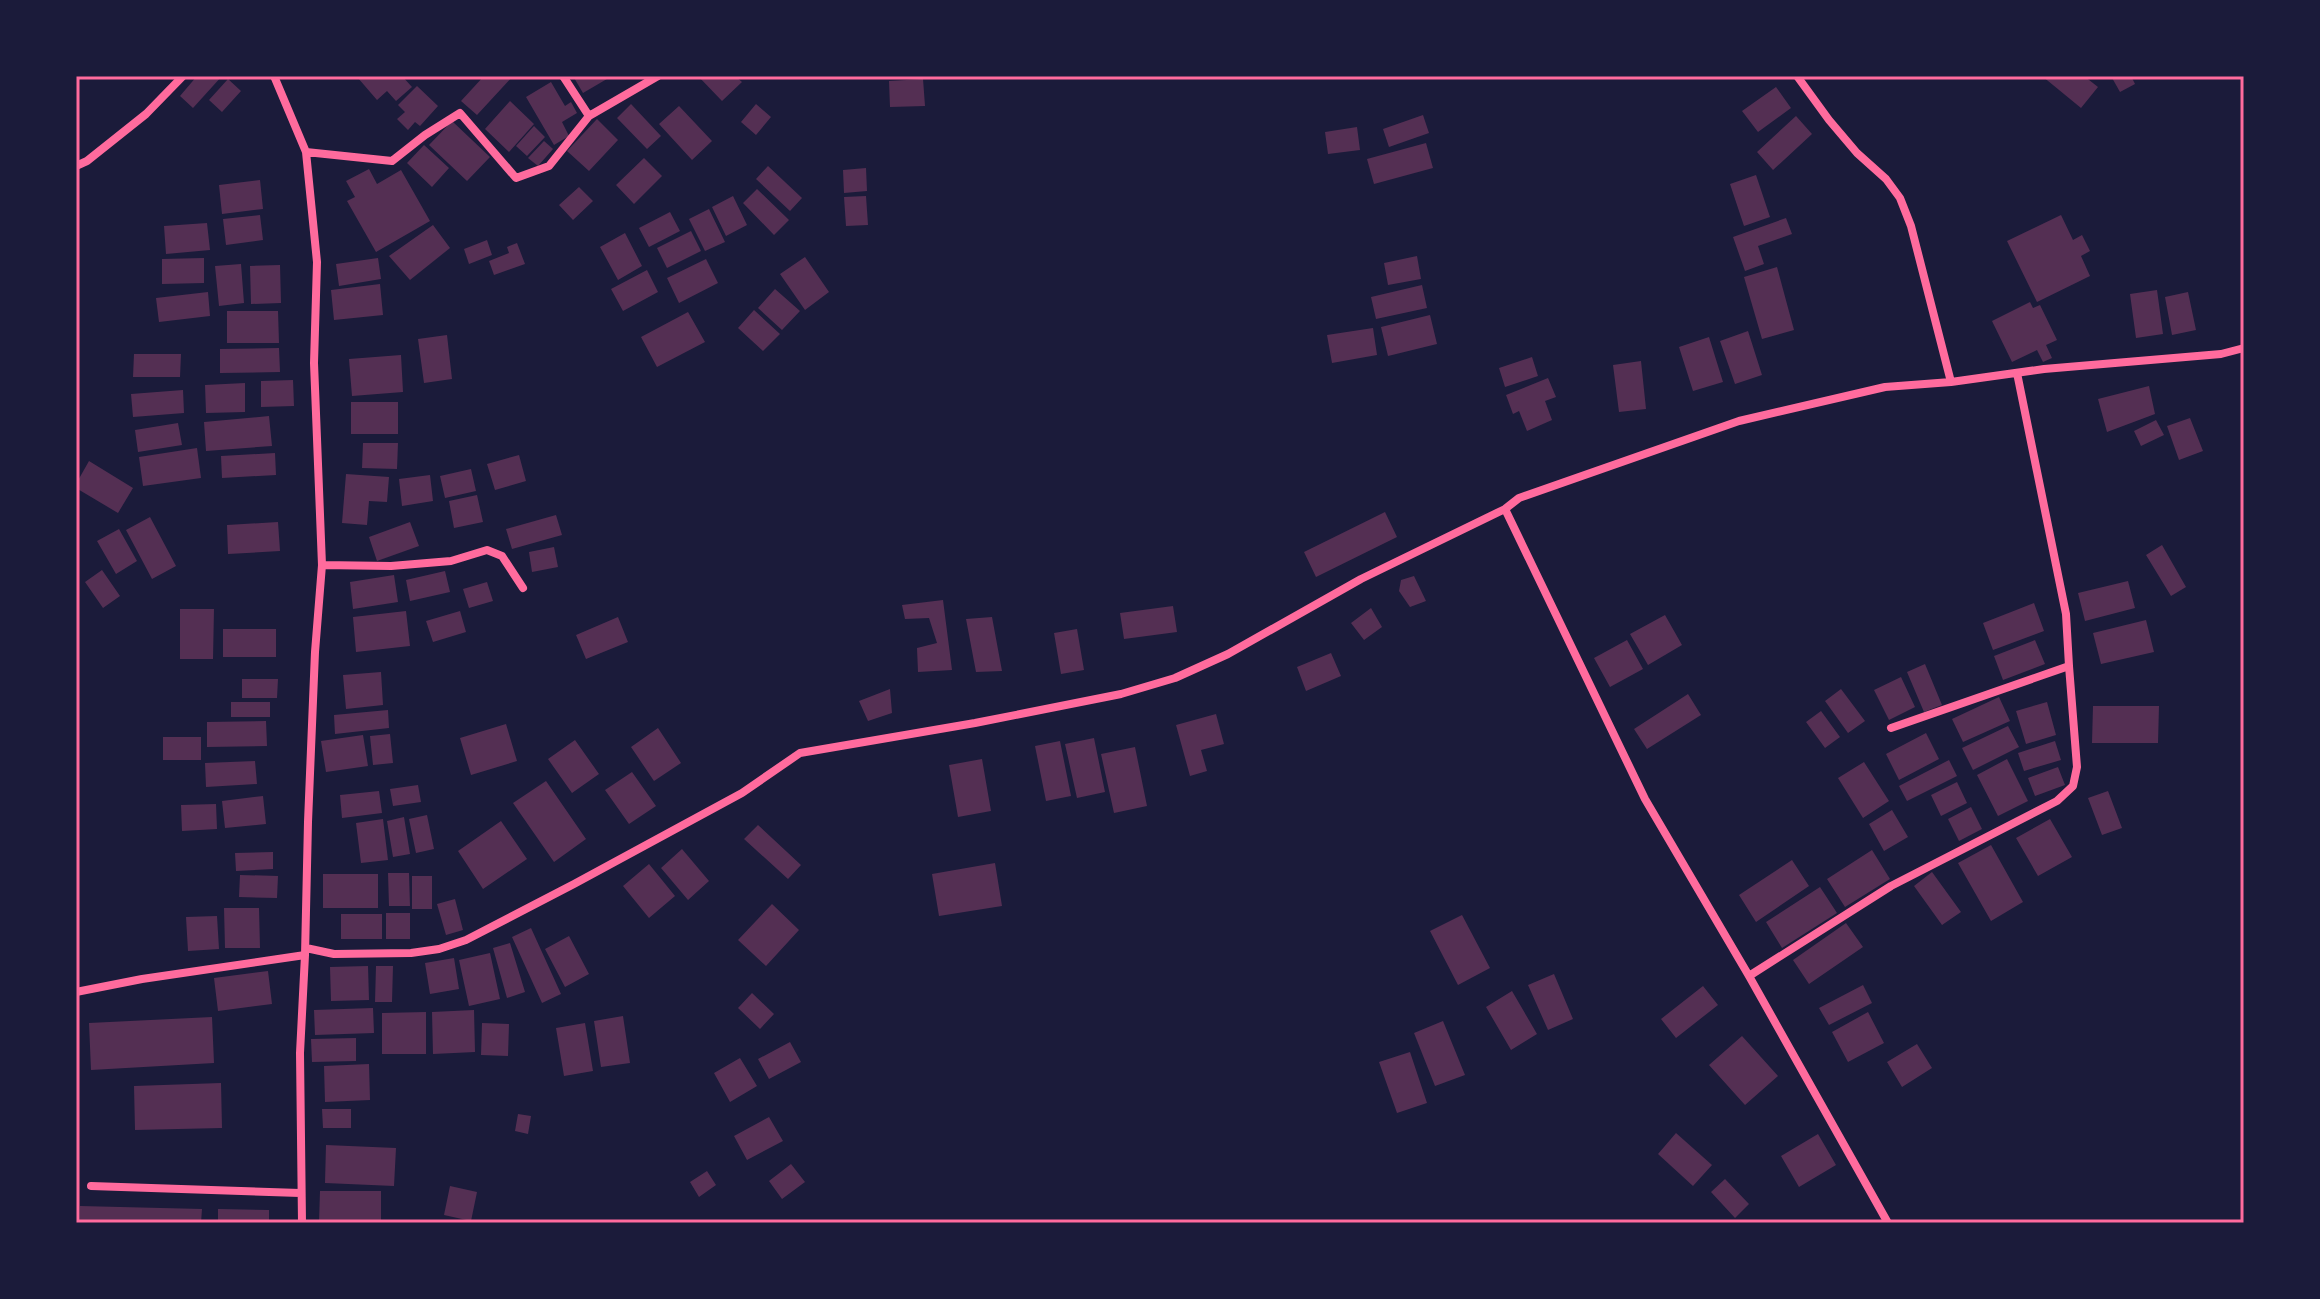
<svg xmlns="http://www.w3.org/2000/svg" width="2320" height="1299" font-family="Lato,sans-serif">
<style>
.building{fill:#542f53}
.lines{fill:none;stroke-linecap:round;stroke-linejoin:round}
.minor{stroke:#ff6b9d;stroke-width:8}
.neatline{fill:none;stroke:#ff6b9d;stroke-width:3}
</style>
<rect width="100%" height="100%" fill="#1b1b3a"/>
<path class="building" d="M197 76H222L193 108 180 96Z
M360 76H402L412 87 396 101 387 91 377 100 358 78Z
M484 76H513L477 115 461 101Z
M573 76H612L583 93Z
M698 76H735L742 82 722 101Z
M2042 76H2084L2098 87 2081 108Z
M2111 76H2131L2135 84 2120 92Z
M228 79 241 91 222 112 209 100Z
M923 79 925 106 890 107 889 81Z
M551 82 565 106 571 102 577 113 562 122 569 136 554 145 526 97Z
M417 86 438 106 420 126 415 122 408 130 397 119 405 112 398 105Z
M1776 87 1791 108 1758 132 1742 111Z
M510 101 534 124 509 152 485 129Z
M631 104 661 136 647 149 617 118Z
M756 104 771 117 756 135 741 122Z
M679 106 712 141 692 160 659 124Z
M1423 115 1429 133 1389 147 1383 129Z
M1796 116 1812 134 1773 170 1757 152Z
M597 119 618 140 589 171 567 151Z
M452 121 490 157 467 181 429 145Z
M534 126 545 137 527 156 516 146Z
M1357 127 1360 150 1328 154 1325 132Z
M544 141 553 149 538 166 528 158Z
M1426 143 1433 168 1374 184 1367 159Z
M424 145 449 168 432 187 407 163Z
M644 158 662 176 634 204 616 185Z
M768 166 802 198 790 211 756 179Z
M866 168 867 191 844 193 843 170Z
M369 169 377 184 401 170 430 221 376 252 347 201 355 197 346 181Z
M1756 175 1770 217 1744 226 1730 184Z
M260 180 263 209 222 214 219 185Z
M579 187 593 201 573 220 559 205Z
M757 189 789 220 774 235 743 203Z
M733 196 747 225 726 236 712 207Z
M866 196 868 225 846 226 844 197Z
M709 209 725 242 705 251 689 219Z
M670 212 680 231 649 247 639 228Z
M260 215 263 240 226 245 223 219Z
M2061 215 2073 240 2082 235 2090 251 2081 256 2090 276 2037 302 2007 241Z
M1786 218 1792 234 1758 246 1764 264 1745 271 1733 237Z
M207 223 210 250 166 254 164 226Z
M433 225 450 248 410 280 389 256Z
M691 231 701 251 667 268 657 248Z
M625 233 642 266 618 280 600 247Z
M487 240 492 255 469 264 464 249Z
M517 243 525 264 494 275 489 261 509 253 507 247Z
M1417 256 1421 279 1388 285 1384 263Z
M805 257 829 292 805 310 780 274Z
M204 258V283L162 284V259Z
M378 258 381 279 339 286 336 264Z
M706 259 718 283 679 303 667 278Z
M241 264 244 303 219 306 215 266Z
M280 265 281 303 251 304 250 266Z
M1777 267 1794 330 1762 339 1744 277Z
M647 270 658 292 623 311 611 289Z
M380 284 383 315 334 320 331 290Z
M1422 285 1427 308 1376 319 1371 297Z
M775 289 800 311 782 330 758 308Z
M2157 290 2163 334 2136 338 2130 294Z
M208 292 210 316 159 322 156 298Z
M2188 292 2196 330 2172 335 2165 297Z
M2030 302 2033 308 2040 305 2057 340 2046 345 2052 358 2043 362 2037 350 2012 362 1992 321Z
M754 310 780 334 763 351 738 328Z
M227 311H278L279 343H227Z
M688 312 705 342 657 367 641 337Z
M1430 315 1437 344 1388 356 1381 327Z
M1373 328 1377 355 1332 363 1327 335Z
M1748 331 1762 375 1735 384 1720 341Z
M447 335 452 379 424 383 418 339Z
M1709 337 1723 382 1693 391 1679 347Z
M279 348 280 372 220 373V349Z
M134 354H181L180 377H133Z
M401 355 403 392 352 396 349 359Z
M1532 357 1538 376 1505 387 1499 368Z
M1641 361 1646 409 1619 412 1613 365Z
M1548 378 1556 397 1545 401 1552 420 1527 431 1519 411 1513 414 1506 395Z
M293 380 294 406 261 407V381Z
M245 383V412L206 413 205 385Z
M2149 386 2155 414 2107 432 2098 399Z
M183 390 184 413 133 417 131 394Z
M351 402H398V434H351Z
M269 416 272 446 206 451 204 422Z
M2190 418 2203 451 2179 460 2167 426Z
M2156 420 2164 435 2141 446 2134 431Z
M178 423 182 445 138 452 135 430Z
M363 443H398L397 469 362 468Z
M197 448 201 478 143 486 139 457Z
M275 453 276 475 222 478 221 456Z
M519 455 526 481 495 490 487 464Z
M89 461 133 488 118 513 76 488V484Z
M471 469 476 491 445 498 440 476Z
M346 474 389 477 387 502 369 501 367 525 342 523Z
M430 475 433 501 402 506 399 479Z
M477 495 483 522 454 528 449 501Z
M1385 512 1397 537 1316 577 1304 552Z
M556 515 562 535 512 549 506 529Z
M150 517 176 566 152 579 126 530Z
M278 522 280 551 228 554 227 525Z
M410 522 419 546 377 561 369 537Z
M119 529 137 561 116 574 97 541Z
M2162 545 2186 587 2171 596 2146 555Z
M554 547 558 567 532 572 529 552Z
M102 570 120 596 103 608 85 582Z
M445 571 450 592 410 601 406 580Z
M394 575 398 602 353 609 350 582Z
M1414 576 1426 601 1410 607 1399 591 1401 580Z
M2128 581 2135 608 2085 621 2078 593Z
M487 582 493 601 469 608 463 589Z
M943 600 952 670 918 672 917 648 937 643 929 618 905 619 902 605Z
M2034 603 2044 631 1993 650 1983 623Z
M1173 606 1177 632 1124 639 1120 613Z
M1371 608 1382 627 1364 640 1351 623Z
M180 609H214L213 659H180Z
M406 611 410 646 356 652 353 617Z
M460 611 466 632 433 642 426 621Z
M1665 615 1682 645 1648 665 1630 634Z
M618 617 628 642 586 659 576 635Z
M992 617 1002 671 976 672 966 619Z
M2146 620 2154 652 2101 664 2093 633Z
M223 629H276V657H223Z
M1077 629 1084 670 1061 674 1054 633Z
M1627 640 1643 669 1610 687 1594 658Z
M2035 640 2045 664 2003 680 1994 656Z
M1331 653 1341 676 1306 691 1297 667Z
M1925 664 1942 705 1924 712 1907 672Z
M381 672 383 705 346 709 343 675Z
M1901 677 1915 707 1889 720 1874 690Z
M242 679H278L277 698H242Z
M890 689 892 713 868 721 859 701Z
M1841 689 1865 721 1848 733 1825 701Z
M1688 694 1701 715 1647 749 1634 729Z
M1999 697 2010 721 1963 742 1952 719Z
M231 702H270V717H231Z
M2047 702 2056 735 2026 744 2016 711Z
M2093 706H2159L2158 743H2092Z
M388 710 389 728 335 734 334 715Z
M1821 711 1840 737 1825 748 1806 722Z
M1216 714 1224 744 1201 750 1207 771 1190 776 1176 725Z
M266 721 267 746 207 747V722Z
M506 724 517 761 471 775 460 738Z
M2008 726 2019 747 1973 770 1962 748Z
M658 728 681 763 654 781 631 747Z
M1926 733 1939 759 1899 780 1886 754Z
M390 734 393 763 373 765 370 736Z
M363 735 368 766 326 772 321 741Z
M163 737H201V760H163Z
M1094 738 1105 792 1077 798 1065 744Z
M575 740 599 774 572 793 548 759Z
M1060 741 1071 796 1046 801 1035 746Z
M2055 741 2061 760 2024 771 2018 753Z
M1135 747 1147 806 1114 813 1101 754Z
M982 759 991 811 958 817 949 765Z
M2007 759 2028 801 1998 816 1977 775Z
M1949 760 1957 776 1907 801 1899 786Z
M255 761 257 784 206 787 205 763Z
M1864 762 1889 801 1863 818 1838 778Z
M2058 767 2065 785 2035 796 2028 778Z
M632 772 656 806 629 824 605 790Z
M546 781 586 839 554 862 513 803Z
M1957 782 1967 803 1941 816 1931 795Z
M418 785 421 802 393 806 390 789Z
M379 791 382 813 342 818 340 795Z
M2108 791 2122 828 2102 835 2088 798Z
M263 796 266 824 225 828 222 801Z
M216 804 217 829 182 831 181 805Z
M1971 807 1982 829 1959 841 1948 819Z
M1892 810 1908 837 1884 851 1869 824Z
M427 815 434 849 416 853 409 819Z
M404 817 410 854 393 857 387 821Z
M383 819 388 860 361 863 356 823Z
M2050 819 2072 857 2038 876 2016 838Z
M501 821 527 859 483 889 458 851Z
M758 825 801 865 788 879 744 839Z
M1991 845 2023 902 1991 921 1958 863Z
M682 849 709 881 688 900 661 868Z
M1872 850 1890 879 1845 907 1827 879Z
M273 852V869L236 871 235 853Z
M1792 860 1809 886 1756 922 1739 895Z
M995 863 1002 906 939 916 932 874Z
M649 864 675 896 649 918 623 886Z
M1932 872 1961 912 1942 925 1914 886Z
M388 873H409L410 906H389Z
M323 874H378V908H323Z
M240 875 278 876 277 898 239 897Z
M412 876H432V909H412Z
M1820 887 1837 913 1782 948 1766 922Z
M455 899 463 930 446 935 437 904Z
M772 904 799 930 766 966 738 940Z
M224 908H259L260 948H225Z
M386 913H410V939H386Z
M341 914H382V939H341Z
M1462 915 1490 968 1458 985 1430 931Z
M217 916 219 949 188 951 186 917Z
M1846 923 1863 947 1809 984 1793 960Z
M531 928 561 994 542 1003 512 937Z
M569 936 589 974 565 987 545 949Z
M510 943 525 992 507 998 493 948Z
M490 953 500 999 469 1006 459 960Z
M454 958 459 989 430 994 425 963Z
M368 966 369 1000 331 1001 330 967Z
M376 966H393L392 1002H375Z
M268 971 272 1004 218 1011 214 978Z
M1554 974 1573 1019 1548 1030 1528 985Z
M1863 985 1872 1003 1829 1025 1819 1008Z
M1703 986 1718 1005 1676 1038 1661 1019Z
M1512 991 1537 1034 1511 1050 1486 1007Z
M752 993 774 1014 760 1029 738 1008Z
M373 1008 374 1033 315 1035 314 1010Z
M474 1010 475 1052 433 1054 432 1012Z
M426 1012V1054H382V1013Z
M1868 1012 1884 1043 1848 1062 1832 1032Z
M623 1016 630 1063 601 1067 594 1021Z
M212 1017 214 1063 91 1070 89 1023Z
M1443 1021 1465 1075 1435 1086 1414 1033Z
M482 1023 509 1024 508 1056 481 1055Z
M585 1023 593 1071 564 1076 556 1028Z
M1742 1036 1778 1076 1745 1105 1709 1065Z
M356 1038V1061L312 1062 311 1039Z
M790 1042 801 1062 769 1079 758 1059Z
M1917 1044 1932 1068 1902 1087 1887 1062Z
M1410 1052 1427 1103 1397 1113 1379 1062Z
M740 1058 757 1086 730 1102 714 1073Z
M369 1064 370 1100 325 1102 324 1066Z
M221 1083 222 1128 135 1130 134 1086Z
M322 1109H351V1128H323Z
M518 1114 531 1116 528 1134 515 1131Z
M769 1117 783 1141 747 1160 734 1136Z
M1676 1133 1712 1165 1693 1186 1658 1154Z
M1818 1134 1836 1165 1799 1187 1781 1156Z
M326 1145 396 1148 394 1186 325 1183Z
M791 1164 805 1182 782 1199 769 1181Z
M707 1171 716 1185 699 1197 690 1182Z
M1725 1179 1749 1204 1735 1218 1711 1192Z
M450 1186 477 1192 471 1221 444 1215Z
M320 1191H381V1223H319Z
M80 1206 202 1209 201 1223H80Z
M218 1209 269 1210V1223H218Z"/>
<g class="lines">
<path class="minor" d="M274 76 306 152 317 262 314 363 322 565 315 652 308 822 305 955 300 1053 302 1223
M563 76 589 116
M1797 76 1829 120 1857 153 1886 179 1900 198 1911 226 1951 382
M306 152 392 161 425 135 460 113 516 178 549 166 589 116 658 76
M76 166 87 161 146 114 183 76
M1505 509 1645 799 1749 976 1888 1223
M322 565 391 566 451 561 487 550 502 556 523 588
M1891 728 2069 666 2066 614 2017 373
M306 948 334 954 411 953 439 949 466 940 574 884 742 793 800 753 975 723 1121 694 1175 678 1228 654 1361 579 1505 509 1519 498 1739 421 1885 387 1951 382 2044 369 2221 354 2244 348
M1749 976 1891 886 2057 801 2073 786 2077 767 2069 666
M76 992 142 979 305 955
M91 1186 300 1193"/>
</g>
<rect width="2320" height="1299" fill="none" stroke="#1b1b3a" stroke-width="156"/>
<rect x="78" y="78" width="2164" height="1143" class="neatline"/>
</svg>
